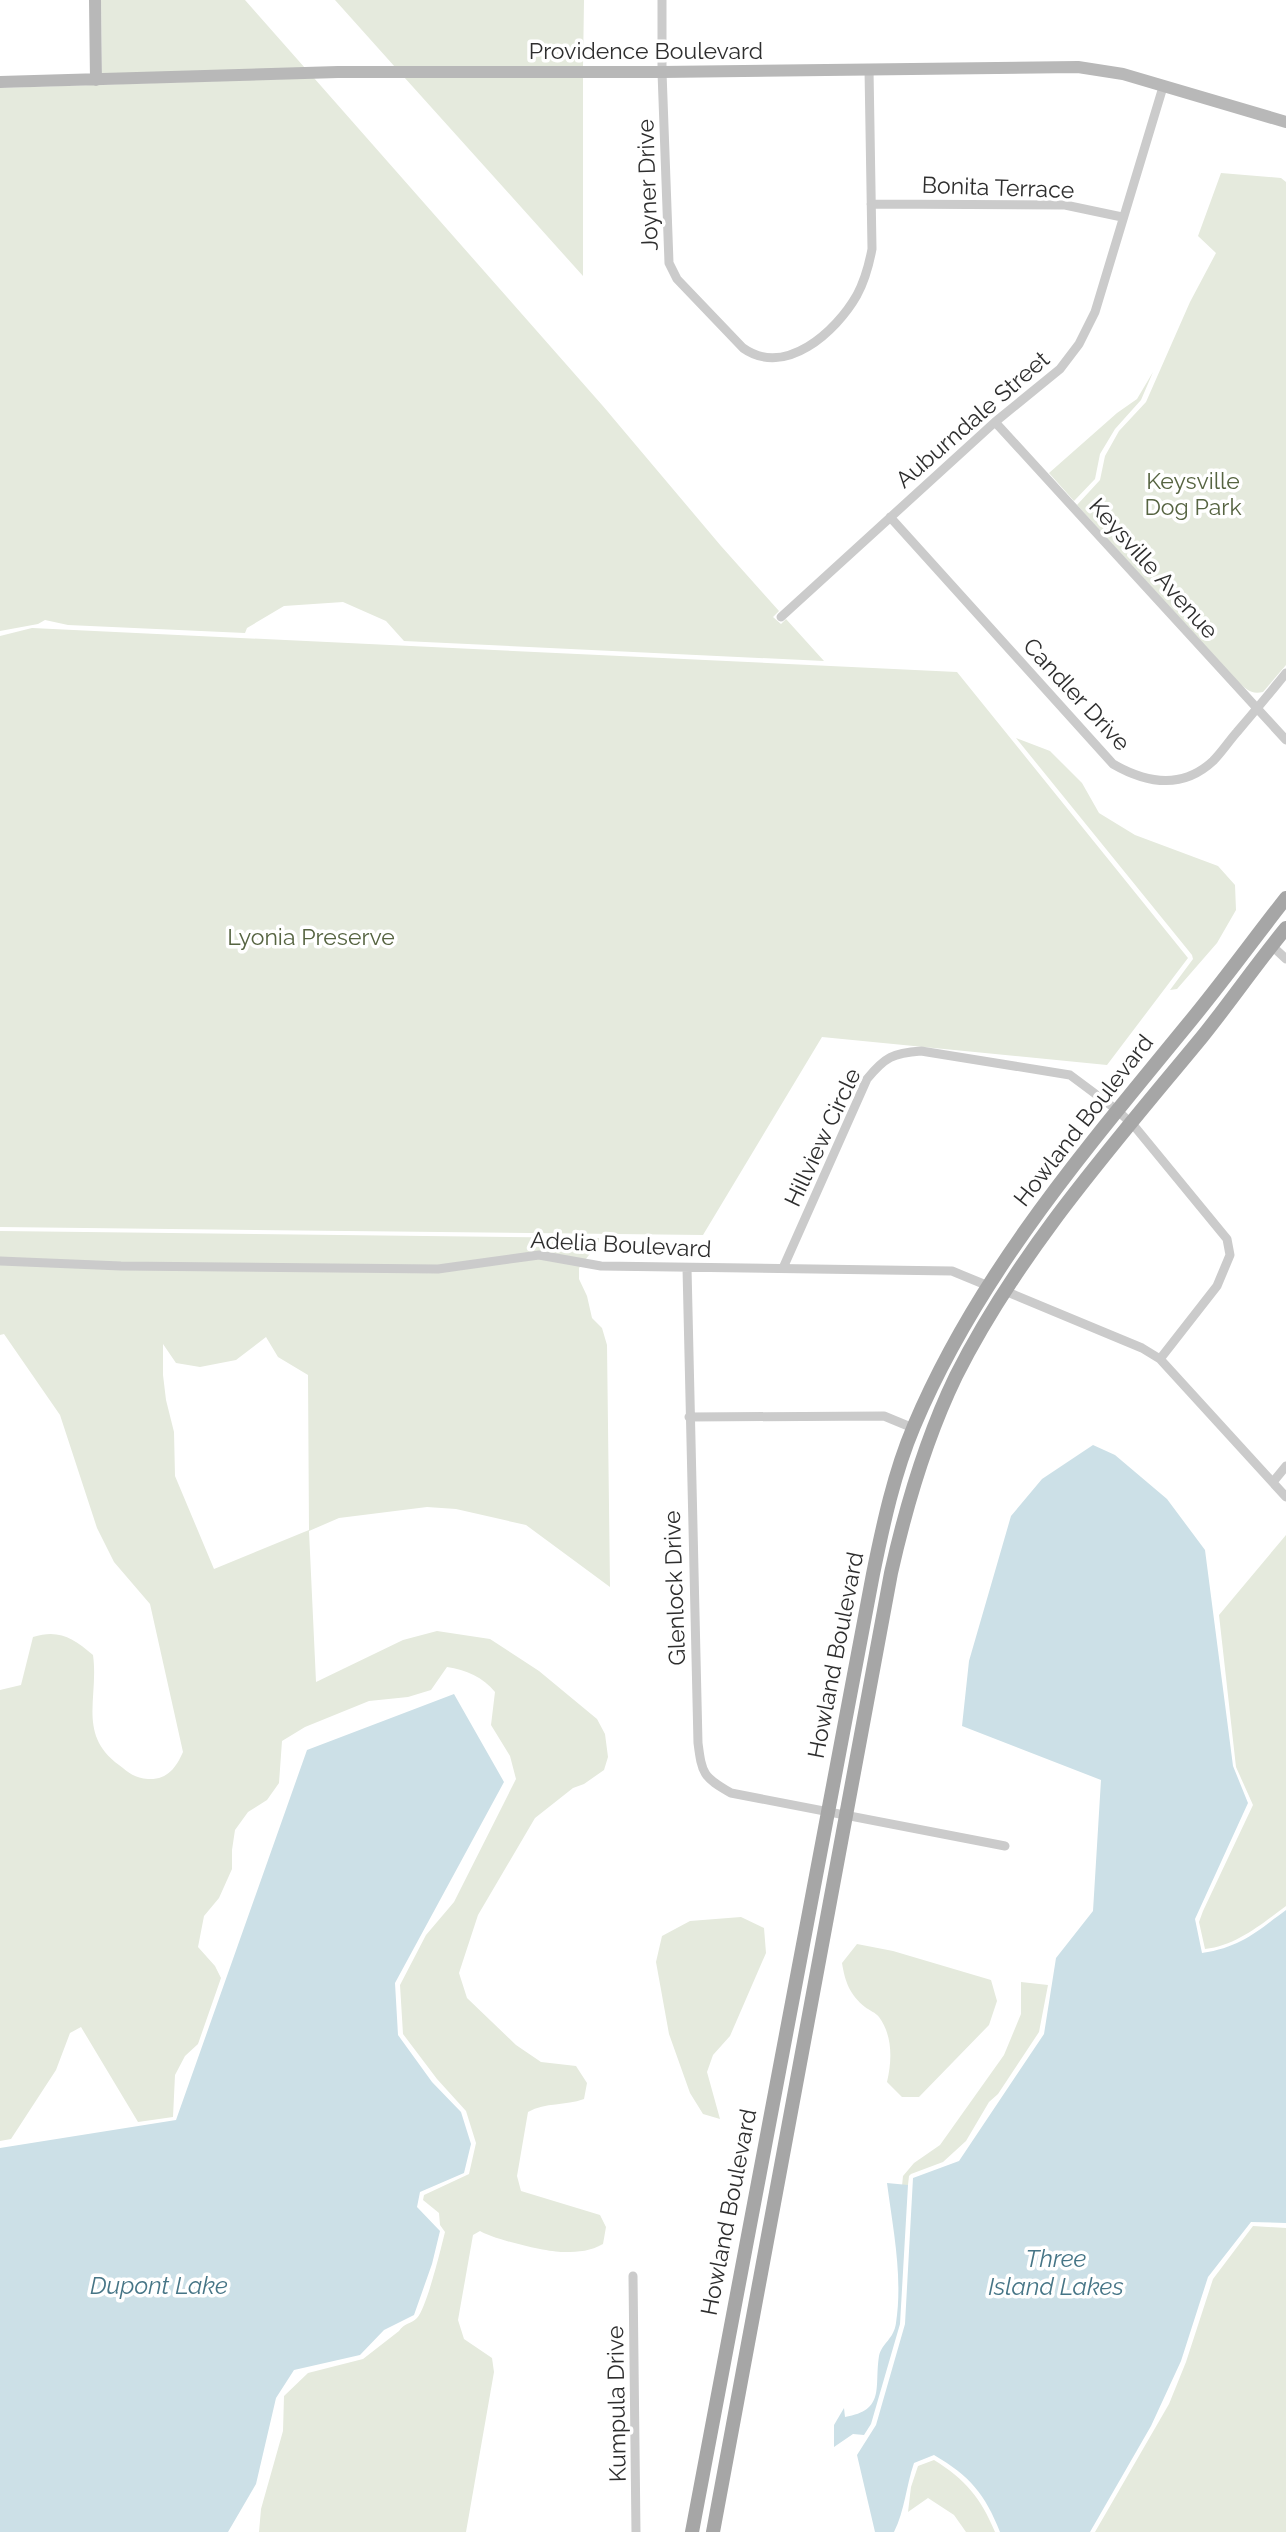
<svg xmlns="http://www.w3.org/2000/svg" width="1286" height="2532" font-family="Raleway,sans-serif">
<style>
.green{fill:#e5eadd;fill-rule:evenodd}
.water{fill:#cce0e7}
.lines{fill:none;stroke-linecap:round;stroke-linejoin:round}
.street{stroke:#cbcbcb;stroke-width:9}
.secondary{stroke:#b8b8b8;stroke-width:12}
.primary{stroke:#a6a6a6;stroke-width:14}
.labels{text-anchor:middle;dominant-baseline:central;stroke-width:7;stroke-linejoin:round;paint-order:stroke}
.street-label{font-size:23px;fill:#2e2e2e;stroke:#fff}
.park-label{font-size:23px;fill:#566441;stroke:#fff}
.water-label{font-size:24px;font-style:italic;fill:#467586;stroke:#fff}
</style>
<rect width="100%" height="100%" fill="#fff"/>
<path class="green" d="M101 0H245L305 68 102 75Z
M335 0H584L583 67H395Z
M404 77H583V276Z
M314 78 602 405 721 546 779 611 773 617 781 624 786 619 824 661 404 641 386 621 343 602 284 606 247 628 245 633 68 625 45 620 38 624 0 631V88Z
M1221 173 1281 178 1286 182V665L1263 692C1251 695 1246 689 1237 681L1077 505 1100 480 1105 456 1119 431 1146 402 1190 302 1216 253 1198 236Z
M1153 372 1141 400 1115 429 1100 454 1095 479 1074 501 1049 473 1117 413 1137 399Z
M32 628 957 672 1188 958 1107 1065 822 1037 703 1235 0 1227V636Z
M1016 738 1050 751 1082 783 1099 813 1135 835 1218 866 1235 885 1236 910 1217 943 1177 989 1170 990 1193 959 1192 955Z
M0 1231 599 1238V1242L579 1268V1279L587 1296 592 1318 602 1328 607 1345 610 1587 526 1525 456 1509 427 1507 339 1518 309 1531 316 1682 403 1640 437 1631 490 1639 539 1671 597 1719 605 1734 608 1757 604 1770 584 1784 573 1788 535 1818 478 1915 459 1973 467 1998 516 2045 541 2062 576 2066 587 2083 584 2099C565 2106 546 2102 528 2112L517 2176 521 2191 600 2215 606 2227 603 2244C591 2251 579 2252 565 2252 549 2253 493 2239 480 2231L473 2235 458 2320 464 2339 492 2358 494 2372 466 2532H259L261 2509 283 2431 284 2396 308 2373 363 2359 399 2331C404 2323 411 2324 417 2318 427 2307 441 2248 445 2232L440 2225 439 2213 423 2200 424 2195 469 2174 476 2143 466 2111 437 2079 403 2034 400 1985 426 1935 454 1902 516 1779 510 1756 491 1725 495 1692C483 1677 466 1670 447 1667L431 1690 408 1697 369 1701 305 1727 282 1741 279 1783 267 1800 248 1812 235 1830 232 1850V1869L219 1898 204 1916 198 1947 215 1966 221 1978 198 2044 185 2056 175 2075 173 2117 138 2122 81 2027 70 2033 56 2070 11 2139 0 2141V1690L21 1685 33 1637C59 1629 73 1638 93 1655 99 1698 77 1734 119 1765 129 1773 135 1778 148 1779 167 1780 176 1768 183 1752L150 1604 114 1562 97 1528 60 1415 4 1334 0 1335ZM266 1337 278 1357 308 1375 309 1530 214 1569 175 1476 174 1432 166 1400 163 1375V1344L176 1363 200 1367 236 1360Z
M1286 1535V1906C1260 1925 1237 1945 1205 1949L1199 1922 1203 1911 1253 1805 1236 1767 1219 1615Z
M741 1917 764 1928 766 1953 730 2036 713 2055 707 2072 720 2119 703 2114 690 2093 669 2034 656 1962 662 1936 690 1921Z
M857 1944 893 1951 991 1980 997 2001 989 2025 919 2097H902L887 2082C892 2061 893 2036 879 2017 876 2013 869 2010 865 2007 850 1995 845 1982 842 1963Z
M1021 1982 1048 1985 1039 2032 998 2094 989 2102 966 2141 943 2162 911 2174 909 2176 908 2185 902 2186 903 2176 914 2163 940 2145 1004 2055 1021 2014Z
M1253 2226 1286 2228V2532H1095L1169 2404 1186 2362 1213 2279Z
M934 2460C965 2479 981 2498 995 2532H966L954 2515 928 2498 908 2512 911 2487 918 2466Z"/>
<path class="water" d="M1093 1445 1115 1455 1167 1499 1205 1550 1233 1766 1248 1803 1195 1919 1202 1953C1241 1947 1256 1932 1286 1910V2223L1251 2222 1208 2277 1181 2361 1151 2426 1090 2532H1000C985 2494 970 2476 934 2455L914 2463C906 2486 905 2510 894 2532H875L857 2455 876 2425 905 2324 913 2178 959 2161 1044 2034 1056 1958 1093 1911 1101 1780 962 1726 969 1661 1011 1516 1042 1479Z
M454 1694 504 1782 395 1983 398 2035 432 2082 461 2112 471 2144 464 2173 420 2192 417 2207 440 2231 432 2264 414 2315 384 2330 360 2355 294 2370 276 2398 256 2484 228 2532H0V2148L176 2120 307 1750Z
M887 2183 908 2185 900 2324 871 2424 864 2435 853 2434 834 2447V2425L844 2408 845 2417C886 2410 874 2387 879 2356 882 2343 894 2339 896 2323 903 2277 893 2229 887 2183Z"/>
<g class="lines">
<path class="street" d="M662 0V72L669 263 677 279 743 348C785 378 836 332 857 295 865 280 869 265 872 249L869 69
M871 204 1065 205 1122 217
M995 422 1286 740
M890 517 1113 764C1146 783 1182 790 1213 761 1222 752 1229 741 1237 732 1254 712 1270 693 1286 673
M781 617 995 422 1060 369 1079 344 1095 312 1163 87
M1271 945 1286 959
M0 1261 121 1266 438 1269 539 1255 601 1266 952 1271 986 1285
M687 1268 698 1743C702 1774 703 1777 731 1793L1005 1846
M783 1268 867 1079C885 1057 893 1053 921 1051L1070 1075 1117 1110 1135 1127 1227 1239 1230 1255 1217 1286 1160 1359
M1005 1291 1142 1348 1160 1359 1286 1497
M689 1417 884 1416 913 1428
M1273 1482 1286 1466
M633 2276 636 2532"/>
<path class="secondary" d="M95 0 96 80
M0 82 338 72H662L1078 67 1123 74 1286 122"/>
<path class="primary" d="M692 2532 873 1574C883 1525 894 1473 914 1426 978 1274 1085 1150 1188 1024 1222 983 1253 940 1286 898
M713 2532 891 1573C906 1506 926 1438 956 1376 1019 1251 1113 1145 1202 1037 1231 1001 1257 963 1286 928"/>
</g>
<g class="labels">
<g class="street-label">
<text x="646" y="50">Providence Boulevard</text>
<text transform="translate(647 185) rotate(-92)">Joyner Drive</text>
<text transform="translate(998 187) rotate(2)">Bonita Terrace</text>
<text transform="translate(972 419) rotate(-41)">Auburndale Street</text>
<text transform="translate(1154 568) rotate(48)">Keysville Avenue</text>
<text transform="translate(1077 694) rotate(47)">Candler Drive</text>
<text transform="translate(1083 1120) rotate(-52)">Howland Boulevard</text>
<text transform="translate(822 1137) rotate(-65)">Hillview Circle</text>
<text transform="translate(621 1244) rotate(3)">Adelia Boulevard</text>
<text transform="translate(674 1588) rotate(-92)">Glenlock Drive</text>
<text transform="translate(835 1655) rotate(-79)">Howland Boulevard</text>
<text transform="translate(728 2212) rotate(-79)">Howland Boulevard</text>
<text transform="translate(616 2404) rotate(-91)">Kumpula Drive</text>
</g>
<g class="park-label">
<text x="1193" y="480">Keysville<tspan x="1193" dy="26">Dog Park</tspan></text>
<text x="311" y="936">Lyonia Preserve</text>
</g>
<g class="water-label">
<text x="1056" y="2258">Three<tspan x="1056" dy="28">Island Lakes</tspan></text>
<text x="159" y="2285">Dupont Lake</text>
</g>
</g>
</svg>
